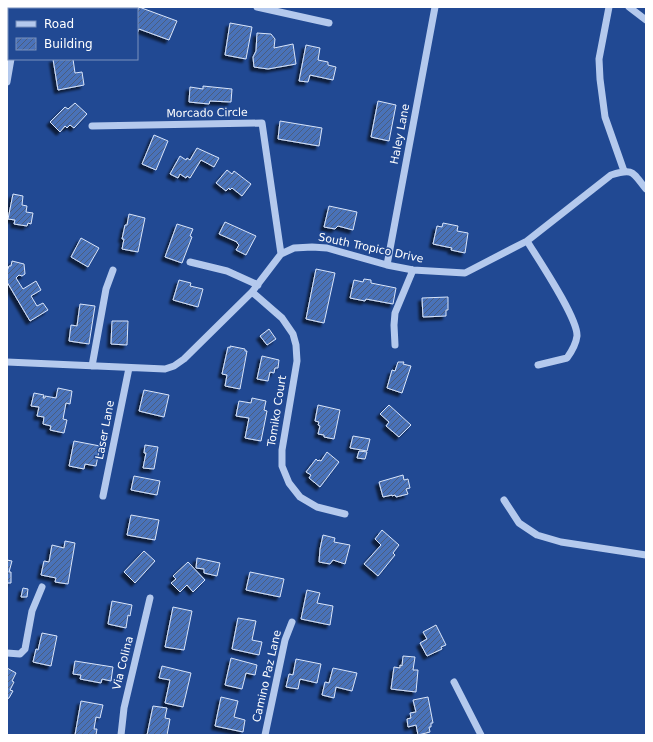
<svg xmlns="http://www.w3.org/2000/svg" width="653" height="742" font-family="'DejaVu Sans',sans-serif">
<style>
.building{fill:url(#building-hatch);stroke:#d9e5fa;filter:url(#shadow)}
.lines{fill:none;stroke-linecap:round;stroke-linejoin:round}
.minor{stroke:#b4c9ed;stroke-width:7}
.labels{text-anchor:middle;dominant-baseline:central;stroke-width:3;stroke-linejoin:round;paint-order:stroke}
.street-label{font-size:11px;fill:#fff;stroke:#214993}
</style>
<defs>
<pattern id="building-hatch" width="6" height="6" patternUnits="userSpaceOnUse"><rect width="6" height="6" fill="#4a72b9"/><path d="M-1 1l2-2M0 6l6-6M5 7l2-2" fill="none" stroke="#4b5d7d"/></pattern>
<filter id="shadow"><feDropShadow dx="-3.5" dy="3.5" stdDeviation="1" flood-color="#0009"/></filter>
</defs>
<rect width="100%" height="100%" fill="#214993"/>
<path class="building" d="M67 7H92V9H67Z
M139 7 177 21 169 40 139 29 137 33V11Z
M230 23 252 27 246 59 225 55Z
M257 33 271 34 275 39 274 48 293 44 296 64 268 69 254 67 253 57 256 51Z
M306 45 320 48 318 60 328 62V65L336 67 333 80 310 75 308 82 299 81Z
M53 59H73L75 73 82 72 84 85 58 90Z
M203 86 232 89 231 102 210 101 209 104 189 102 190 87 203 89Z
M378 101 396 105 389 141 371 137Z
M75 103 87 114 74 128 70 125 67 128 65 126 60 132 50 122 65 107 68 109Z
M280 121 322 128 319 146 278 139Z
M154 135 168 141 156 170 142 164Z
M197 148 219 158 214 167 201 160 190 178 187 176 186 178 180 174 178 178 170 174 180 156 186 160 187 158 190 160Z
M227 170 232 174 234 171 251 184 242 196 232 188 230 190 229 188 226 191 216 183Z
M13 194 23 196 22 205 27 206 26 212 33 213 31 224 28 223 27 226 14 224 15 220 8 219Z
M329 206 357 212 353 230 338 226 335 229 324 227Z
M129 214 145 218 138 252 122 249 124 239H122L125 225H127Z
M225 222 256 236 246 255 236 250 239 245 237 243V242L219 234Z
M443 223 458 226 457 231 468 233 465 253 451 250 452 248 433 244 437 226 442 227Z
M177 224 193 229 190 236 192 237 182 263 165 257Z
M81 238 99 248 88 267 71 257Z
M12 261 24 264 25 274 22 276 19 275 16 278 23 289 36 281 41 290 31 296 37 306 43 303 48 310 30 321 7 282V271L9 266H11Z
M316 269 335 273 324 323 306 319Z
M364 279 371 280V283L396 288 393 304 366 299 365 301 350 298 354 280 363 282Z
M179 280 191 283 190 286 203 289 198 307 173 300Z
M448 297V310H446V316L423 317 422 298Z
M80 304 95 306 89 344 69 341 71 325 77 326Z
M112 321H128L127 345 111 344Z
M269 329 276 339 267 345 260 336Z
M230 346 245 349V351H247L240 389 225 386 227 375 222 374 228 347 230 348Z
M262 356 279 360 278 368H275L274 373 270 372 268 381 257 379Z
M398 362H404L403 364 411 366 402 393 387 388 392 370 395 371Z
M58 388 72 391 70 404 66 403 63 419 67 420 64 433 50 430 51 426 43 424 44 417 37 416 39 407 31 406 34 393 44 395 43 398H45V396L56 398Z
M144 390 169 395 164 417 139 411Z
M252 398 266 401 264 410 267 411 261 441 245 438 249 418 236 416 239 401 251 403Z
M318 405 340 410 334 439 324 437V435L318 434 320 426 318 425 319 422 315 421Z
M389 405 411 425 399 437 386 426 389 422 380 414Z
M353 436 370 439 367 451 350 448Z
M74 441 100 446 96 466 85 464 84 469 69 466Z
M145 445 158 447 154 469 143 468 146 453H144Z
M359 451 367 452 365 459 357 458Z
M327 452 339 462 320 487 309 478 311 475 306 472 316 459 318 461 319 460 321 461Z
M403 475 404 480 408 479 410 488 406 489 408 494 396 497 395 495 392 496V495L383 497 379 482Z
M134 476 160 481 157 495 131 490Z
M131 515 159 520 155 540 127 535Z
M382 530 399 545 393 553 395 555 378 576 364 564 381 545 375 539Z
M323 535 335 538 334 542 350 545 345 564 333 560 330 564 319 562 320 549Z
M65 541 75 543 68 584 55 582 56 578 41 575 44 561 49 562 52 545 64 548Z
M144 551 155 561 135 583 124 572Z
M197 558 220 563 217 576 204 573V569L196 568Z
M7 560 12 561 9 572H11V583H7Z
M188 562 205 580 193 592 187 585 180 592 171 583 176 579 173 576Z
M250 572 284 579 280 597 246 590Z
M23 588 28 589 27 597H21Z
M307 590 320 593 317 603 333 606 330 625 301 619Z
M112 601 132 605 130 616 128 615 126 628 108 624Z
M173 607 192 611 184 650 165 647Z
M238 618 256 621 252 640 262 642 259 655 232 649Z
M436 625 446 645 441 647 442 649 427 656 420 643 427 639 423 632Z
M42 633 57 636 51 666 33 662 36 649 38 650Z
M403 656 415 657 413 670H418L416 692 391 689 394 667 400 668V665L402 666Z
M231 658 257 665 255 675 246 673 242 689 225 685Z
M296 659 321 664 317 683 300 679 298 689 286 687 289 674 293 675Z
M75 661 113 667 111 681 102 679 101 683 80 679 81 675 73 674Z
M162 666 191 673 183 707 165 703 170 680 159 678Z
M7 668 16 673 12 681 14 682 10 690 13 691 9 698 7 699Z
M333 668 357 673 352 691 336 687 334 698 322 695 325 682 329 683Z
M221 697 238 701 234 717 245 720 243 732 215 726Z
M428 697 433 723H431V727H429L430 732 418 735 416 725 408 727 407 719 411 718 410 713 416 712 413 700Z
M81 701 103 705 100 718 96 717 94 729H97L96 735H75Z
M153 706 167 708 165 718 170 719 167 735H147Z"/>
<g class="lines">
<path class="minor" d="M257 7 329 23
M609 7 599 59 600 79 605 117 624 171
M629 7 646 20
M20 9V7
M7 82 11 59
M92 126 262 123 281 254
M527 241C538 259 578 318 577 336 576 344 572 351 567 358L538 365
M190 262 227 271 258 285
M387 265 435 7
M252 292 282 318 293 334 296 345 297 361 282 450V466L289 483 300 497 317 507 345 514
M395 345 394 325 395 313 413 270
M7 362 165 369 174 366 184 359 252 292 281 254 294 248 312 247 327 248 387 265 413 270 465 273 527 241 611 175C634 168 632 172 646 189
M92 366 106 289 113 270
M103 496 129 368
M504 500 519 523 537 535 561 542 646 555
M7 653 20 654 25 649 32 611 42 587
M454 682 481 735
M121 735 124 708 150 598
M265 735 285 640 292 622"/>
</g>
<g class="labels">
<g class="street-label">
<text transform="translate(207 113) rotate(-1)">Morcado Circle</text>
<text transform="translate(400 134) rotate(-79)">Haley Lane</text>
<text transform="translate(371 248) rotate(12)">South Tropico Drive</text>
<text transform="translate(277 411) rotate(-81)">Tomiko Court</text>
<text transform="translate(105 430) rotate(-79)">Laser Lane</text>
<text transform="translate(123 663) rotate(-76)">Via Colina</text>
<text transform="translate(267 676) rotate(-77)">Camino Paz Lane</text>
</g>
</g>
<rect width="653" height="742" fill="none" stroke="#ffffff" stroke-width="16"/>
<rect x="8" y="8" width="130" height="52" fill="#214993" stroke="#7a92be"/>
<rect x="16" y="21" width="20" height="6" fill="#b4c9ed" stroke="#7a92be"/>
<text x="44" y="28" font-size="12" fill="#ffffff">Road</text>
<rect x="16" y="38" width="20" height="12" fill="url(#building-hatch)" stroke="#7a92be"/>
<text x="44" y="48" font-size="12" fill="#ffffff">Building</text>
</svg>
